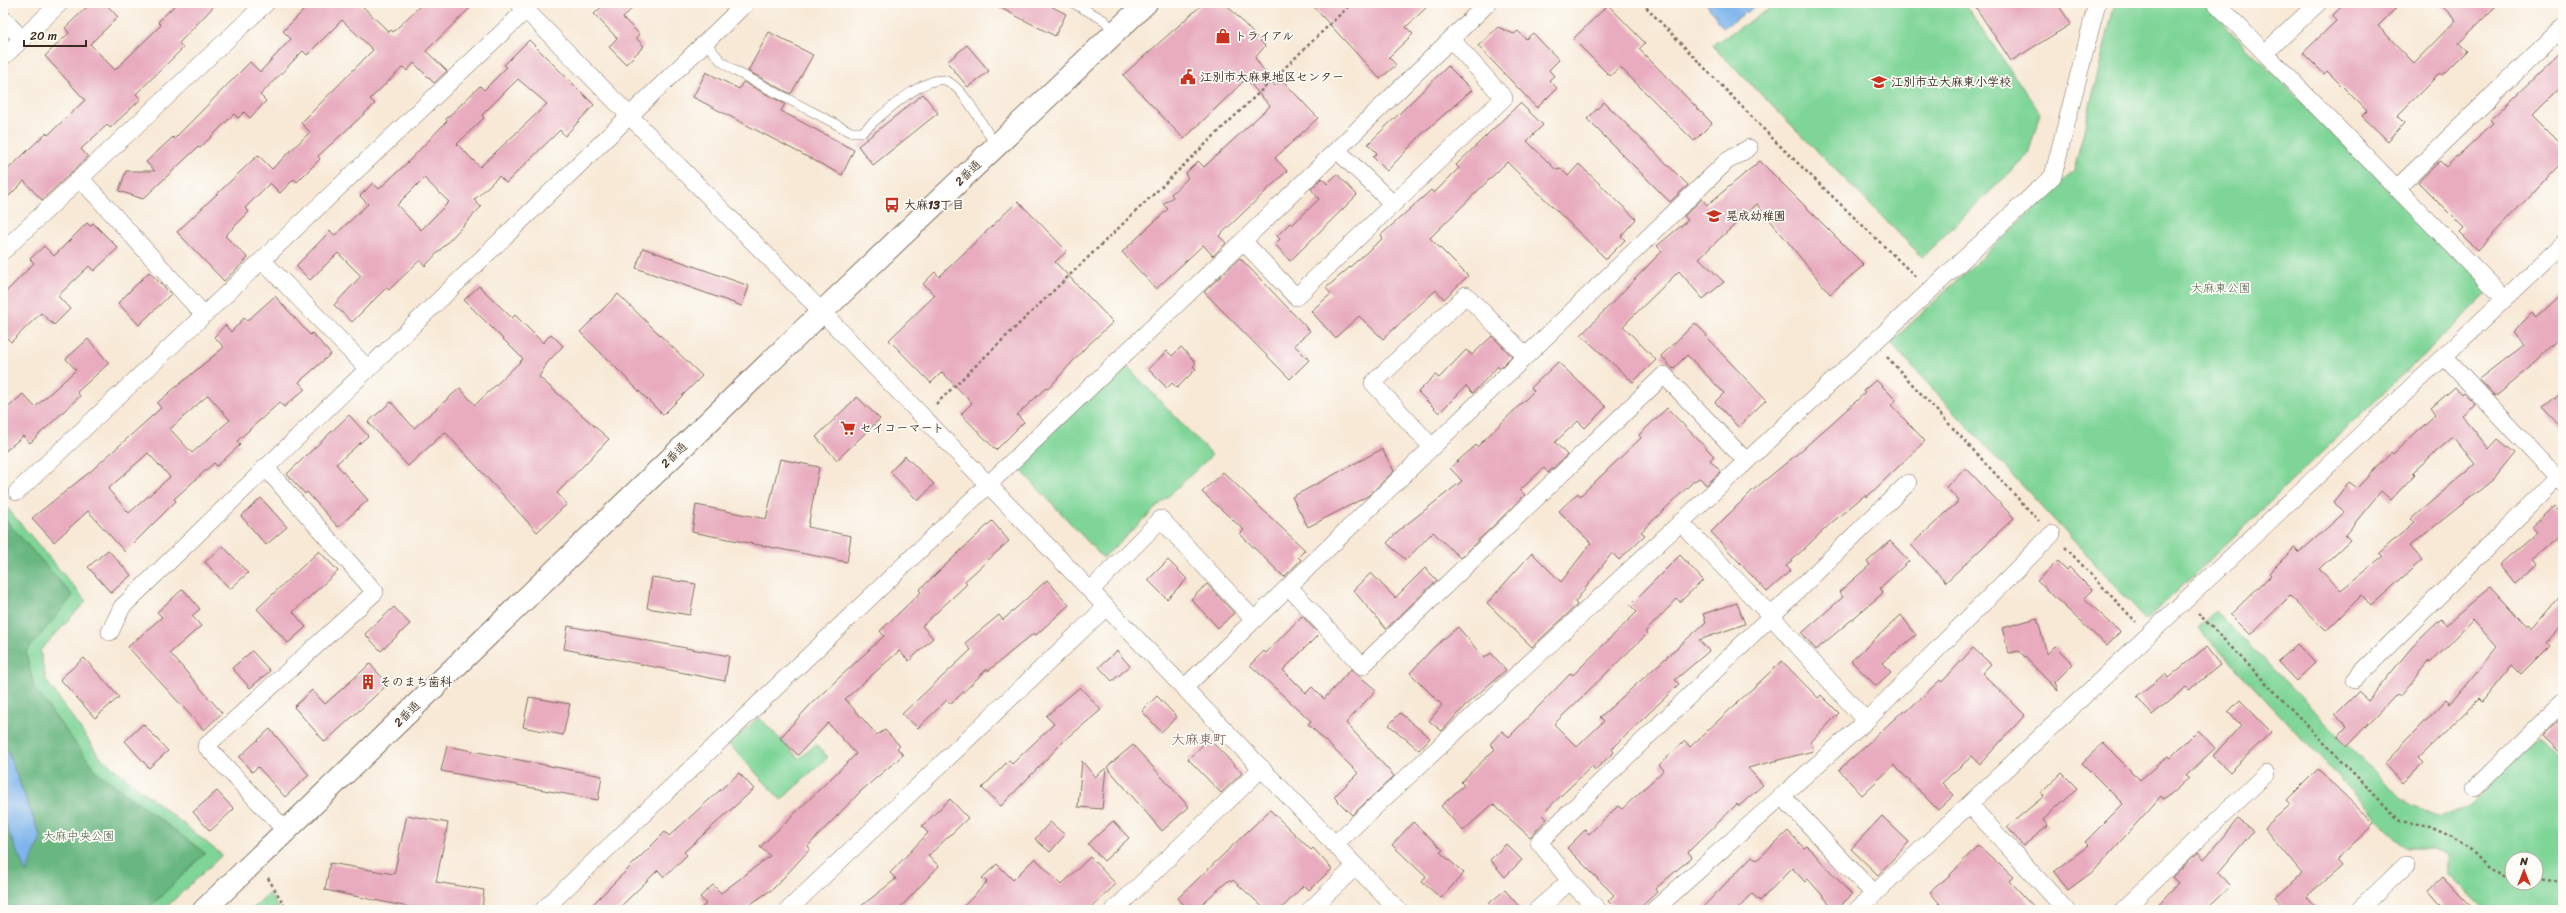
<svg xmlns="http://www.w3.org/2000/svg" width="2566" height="913" font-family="Sriracha,'Klee One',sans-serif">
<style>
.green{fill:#7fd598;stroke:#5d805b;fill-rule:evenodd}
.forest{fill:#67b680;stroke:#51704f}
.water{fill:#7cb4eb;stroke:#5c6f84}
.building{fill:#e8acbe;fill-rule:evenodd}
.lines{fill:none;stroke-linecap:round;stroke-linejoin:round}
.service-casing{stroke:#7d6d5f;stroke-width:10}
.minor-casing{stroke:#7d6d5f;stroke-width:18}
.secondary-casing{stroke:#7d6d5f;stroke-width:24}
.path{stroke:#7d6d5f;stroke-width:2.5;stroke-dasharray:3 3;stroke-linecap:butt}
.service{stroke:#fff;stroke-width:9}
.minor{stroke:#fff;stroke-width:17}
.secondary{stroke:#fff;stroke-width:22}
.labels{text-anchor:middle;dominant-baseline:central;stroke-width:3.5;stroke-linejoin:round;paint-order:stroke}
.poi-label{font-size:12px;font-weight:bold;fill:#3b2a1e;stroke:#fdfcf7;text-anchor:start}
.street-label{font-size:12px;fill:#3b2a1e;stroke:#fdfcf7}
.park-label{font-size:12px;fill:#4f5d43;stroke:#fdfcf7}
.quarter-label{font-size:14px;fill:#785856;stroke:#fdfcf7}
</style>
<rect width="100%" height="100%" fill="#fdfcf7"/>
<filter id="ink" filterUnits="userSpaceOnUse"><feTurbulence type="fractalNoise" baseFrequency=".025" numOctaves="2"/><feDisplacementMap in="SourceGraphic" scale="8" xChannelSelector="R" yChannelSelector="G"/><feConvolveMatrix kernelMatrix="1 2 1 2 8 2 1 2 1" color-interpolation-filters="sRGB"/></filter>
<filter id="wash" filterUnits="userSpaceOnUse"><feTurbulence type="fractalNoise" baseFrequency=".012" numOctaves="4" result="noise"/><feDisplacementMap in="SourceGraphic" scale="16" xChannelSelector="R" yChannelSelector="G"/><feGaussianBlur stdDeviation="0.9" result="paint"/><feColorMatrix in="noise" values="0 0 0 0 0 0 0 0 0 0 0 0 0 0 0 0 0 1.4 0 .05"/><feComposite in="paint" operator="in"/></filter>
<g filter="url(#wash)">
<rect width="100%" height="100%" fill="#f8e9d7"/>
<path class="green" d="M1779 3H1964L2040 113 2028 155 1922 257 1712 45Z
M2115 3H2202L2491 290 2147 620 1890 343 2074 171Z
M1124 363 1212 455 1103 558 1016 465Z
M3 503 86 601 40 651 46 680 100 757 222 855 163 910H3Z
M2215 611 2401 798 2439 818 2470 806 2538 738 2563 762V906L2558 910H2485L2447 873V855L2430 848H2405L2198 628ZM2512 859H2536V883H2512Z
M759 717 799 759 816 744 828 757 781 800 729 744Z
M269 893 279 910H251Z"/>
<path class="forest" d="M3 517 73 596 26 652 34 688 97 772 205 853 147 910H3V819L26 872 41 837 3 740Z"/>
<path class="water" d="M1706 3H1760L1723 28Z
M3 740 41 838 26 873 3 819Z"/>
<g id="blocks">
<path class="building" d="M91 3H105L118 17 90 44 115 70 161 25 158 22 177 3H217L179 43 183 48 136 94 141 99 110 128 107 125 81 149 88 157 42 200 24 181 3 202V174L46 133 48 135 85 100 45 56 69 33 65 28Z
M311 3H359L389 32 391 30 393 32 423 3H475L426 51 447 71 434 83 414 63 407 71 403 67 370 99 375 104 318 156 320 159 297 182 294 179 280 193 270 183 245 208 249 212 225 236 248 258 224 281 177 232 258 155 272 169 310 132 301 123 373 50 342 20 307 55 303 51 260 95 266 101 250 118 244 112 238 118 234 114 200 148 198 147 143 199 119 191 126 171H155L146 162 173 137 174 139 250 62 260 72 291 39 283 31Z
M606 3H637L623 18 639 34 636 38 644 46 626 64 609 47 617 38 594 14Z
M991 3H1045L1066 14 1055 36Z
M1204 3H1225L1265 46 1255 58 1275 86 1282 80 1318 118 1275 158 1287 171 1219 236 1226 243 1213 256 1203 245 1156 289 1122 252 1168 209 1163 204 1173 197 1171 194 1188 178 1185 174 1198 161 1204 167 1270 106 1246 79 1184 139 1123 75Z
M1310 3H1431L1406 27 1413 34 1389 57 1396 65 1380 79Z
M1973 3H2057L2071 24 2011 61Z
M2345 3H2401L2378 26 2414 63 2456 20 2439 3H2499L2459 43 2467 51 2443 75 2440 73 2397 116 2404 123 2388 141 2362 116 2367 111 2327 71 2324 74 2303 53 2336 21 2332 16Z
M1608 5 1645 43 1639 49 1712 123 1694 141 1620 67 1610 76 1573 39Z
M1498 27 1514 34 1518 31 1526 39 1533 33 1559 60 1549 70 1554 76 1549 80 1557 88 1537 108 1478 46Z
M769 32 813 55 791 94 748 71Z
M529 40 594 105 565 136 560 130 506 183 499 176 474 200 481 207 425 266 420 260 389 290 386 288 352 322 334 305 361 276 338 253 310 280 296 266 330 231 335 235 368 204 360 196 373 183 379 189 407 163 447 121 446 119 480 86 484 90 507 67 504 65ZM518 79 547 104 480 167 457 144 484 118 482 115ZM424 178 449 202 421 230 397 205Z
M967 45 989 71 968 87 947 62Z
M2563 50V84L2532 115 2563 146V161L2478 250 2460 232 2464 228 2418 182 2440 161 2446 167 2493 123 2490 120Z
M1448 66 1472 90 1423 133 1387 171 1373 157 1377 153 1368 144Z
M706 72 739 89 743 82 785 104 781 111 854 150 842 175 693 97Z
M923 94 938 113 873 165 858 146Z
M1604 102 1688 185 1670 202 1587 119Z
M1520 103 1543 125 1527 141 1556 170 1561 169 1568 176 1579 164 1636 219 1621 236 1625 240 1606 259 1507 162 1430 238 1468 276 1444 299 1436 290 1383 339 1359 316 1335 338 1311 311 1331 294 1326 288 1383 238 1381 235 1431 190 1434 193 1459 168 1456 165Z
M1760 161 1864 265 1830 294 1757 204 1699 258 1724 282 1703 299 1679 271 1623 326 1656 360 1633 382 1581 335 1662 251 1657 246 1688 220 1684 216 1702 199 1707 205Z
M1337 174 1357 195 1290 261 1275 244 1280 239 1277 236 1290 223 1292 225 1319 199 1311 189 1322 178 1327 184Z
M1018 201 1067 251 1055 262 1113 322 1084 349 1048 389 1047 387 1017 415 1024 422 996 450 961 414 972 403 942 372 931 383 889 340 935 295 923 284 935 272 939 277Z
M87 223 90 226 93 223 118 248 94 271 89 266 58 296 70 309 54 325 41 313 11 342 3 334V295L34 263 30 259 44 246 54 256Z
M643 248 749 286 742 306 636 268Z
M1240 258 1310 331 1294 345 1309 360 1290 379 1204 292Z
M149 272 171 294 139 325 118 303Z
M479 286 512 318 515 315 543 343 551 334 563 346 547 363 539 377 609 439 557 493 567 504 537 532 445 432 408 466 368 422 391 402 414 428 460 388 475 405 523 359 464 300Z
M2563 292V335L2529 368 2495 396 2479 379 2524 344 2512 333 2532 313 2536 317Z
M618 294 702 376 663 415 580 332Z
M275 296 310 335 312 333 331 354 299 382 305 389 284 407 280 402 237 441 240 445 217 466 214 463 174 499 176 501 125 552 88 511 54 542 32 518 91 471 161 408 157 403 224 347 214 337 225 325 231 332 244 318 247 321ZM208 395 230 420 192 453 170 429ZM148 453 170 477 129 513 108 489Z
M1695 323 1707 335 1706 337 1766 400 1738 427 1715 402 1724 393 1687 355 1673 369 1661 356Z
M1492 336 1512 356 1500 368 1498 366 1473 393 1466 386 1439 413 1418 392 1435 375 1439 378 1466 350 1472 355Z
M88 339 109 363 77 392 80 396 30 443 23 436 3 453V412L23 394 35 407 76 370 66 359Z
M1181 347 1196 363 1193 366 1196 369 1177 388 1172 383 1167 388 1148 369 1167 351 1172 356Z
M1558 362 1606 407 1585 428 1578 421 1555 442 1567 455 1548 473 1544 468 1520 490 1525 495 1460 558 1433 532 1406 560 1387 543 1398 531 1462 481 1450 468 1476 445 1477 447 1534 391 1531 388Z
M1876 380 1896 400 1891 405 1925 441 1867 497 1865 495 1830 524 1786 566 1791 570 1767 592 1711 532 1752 491 1802 450 1865 393 1863 391Z
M2455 387 2461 394 2463 392 2475 404 2462 415 2489 449 2498 439 2515 453 2495 478 2410 546 2422 560 2371 606 2362 595 2326 631 2290 596 2250 635 2230 615 2271 575 2269 573 2294 548 2299 553 2345 512 2333 502 2349 482 2357 488 2391 452 2393 454 2436 414 2431 408ZM2453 437 2475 464 2411 519 2415 522 2379 553 2383 556 2341 590 2319 569 2350 540 2345 535 2381 491 2391 500 2415 474 2413 472Z
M2563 391V430L2543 409Z
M857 397 880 419 837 460 816 437Z
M1667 408 1714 456 1710 460 1721 472 1706 485 1700 478 1694 481 1641 532 1645 535 1619 560 1612 553 1575 602 1577 605 1532 647 1487 603 1532 553 1561 582 1591 543 1559 511 1578 493 1580 496 1641 438 1639 435Z
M349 415 368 436 336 464 368 500 338 527 307 492 305 494 287 474Z
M1382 449 1394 471 1368 496 1308 527 1292 497Z
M905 456 934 484 918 501 890 472Z
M780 459 819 467 808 527 851 536 847 562 692 532 696 505 766 519Z
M1966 468 2014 518 1946 582 1911 545 1959 501 1946 487Z
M1223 472 1305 550 1298 557 1301 560 1284 577 1240 534 1244 530 1202 492Z
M261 498 287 527 266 545 241 516Z
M2555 506 2563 515V532L2534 558 2538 564 2515 584 2499 565 2537 532 2532 527Z
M992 521 1009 541 965 581 967 584 922 626 933 638 909 661 899 651 845 699 877 735 885 730 900 746 897 748 903 755 861 791 834 819 808 846 810 849 774 888 742 910H698L706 904 700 897 713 885 721 893 770 856 760 847 856 754 828 723 798 755 780 738 811 704 884 636 880 631 921 592 919 590Z
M1890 541 1909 561 1880 588 1883 593 1816 650 1802 633 1843 597 1839 592 1870 565 1867 562Z
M223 546 248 573 230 589 205 562Z
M108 550 131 575 111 593 88 567Z
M319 551 338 571 293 612 306 627 288 643 257 609Z
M1680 555 1703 580 1680 602 1677 599 1645 632 1647 634 1554 724 1577 747 1604 721 1600 717 1706 622 1703 614 1737 603 1745 624 1699 640 1709 651 1675 680 1679 684 1612 749 1614 752 1595 770 1592 766 1542 814 1547 819 1530 837 1493 804 1463 831 1441 806 1464 785 1461 782 1495 749 1490 744 1502 731 1509 737 1571 673 1573 675 1637 612 1630 605Z
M1168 560 1187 579 1167 599 1148 580Z
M2058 561 2067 570 2069 567 2092 590 2084 598 2120 632 2107 646 2037 581Z
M1425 568 1437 580 1386 629 1353 590 1371 573 1395 598Z
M652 577 696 584 690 615 647 608Z
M1047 580 1069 605 1036 635 1034 633 988 671 987 669 951 704 947 700 918 728 902 714 971 650 965 643 999 615 1003 620Z
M1207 584 1234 613 1218 628 1191 599Z
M2490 587 2526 627 2528 625 2532 629 2563 593V624L2546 643 2549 646 2521 674 2512 665 2482 702 2479 699 2418 758 2423 763 2402 783 2384 764 2446 700 2450 704 2497 647 2473 620 2431 663 2429 661 2400 696 2397 694 2347 746 2338 737 2347 726 2335 715 2358 692 2368 701 2412 647 2441 619 2446 625Z
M183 589 200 609 192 616 201 626 170 653 222 713 204 730 128 647 162 617 157 612Z
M394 607 410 624 381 651 365 634Z
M1901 615 1916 635 1882 663 1891 672 1876 686 1851 661Z
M1302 616 1319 634 1283 670 1306 693 1312 687 1324 699 1351 669 1376 690 1346 723 1394 776 1352 815 1334 797 1358 773 1308 724 1311 721 1250 665 1264 651 1266 653Z
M2037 618 2047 654 2055 646 2073 664 2055 682 2058 691 2019 651 2009 653 2002 628Z
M568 626 729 656 725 681 564 649Z
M1458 627 1484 658 1491 653 1506 670 1470 701 1442 731 1429 721 1442 705 1410 673 1433 648Z
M2297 644 2315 663 2296 681 2278 662Z
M2206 647 2220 665 2189 690 2186 687 2152 715 2137 696 2165 674 2168 678Z
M1973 648 1991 664 1982 673 2025 715 1980 764 1972 756 1942 783 1954 795 1938 810 1894 765 1862 795 1839 770 1904 710 1906 712 1940 680 1942 682Z
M252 651 270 671 250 688 232 668Z
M1117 651 1130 666 1112 681 1099 667Z
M84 658 119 697 95 718 60 679Z
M1782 661 1818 698 1821 695 1839 713 1811 742 1813 751 1748 768 1763 785 1739 806 1737 804 1688 852 1692 857 1655 889 1657 892 1638 910H1617L1608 901 1614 895 1567 848 1585 830 1589 834 1618 806 1622 809 1664 770 1659 765 1685 741 1690 747Z
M370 664 388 684 325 742 294 707 312 690 325 704Z
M1080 687 1101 710 1064 741 1001 806 982 788 1009 760 1012 764 1054 724 1046 716Z
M1157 696 1177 717 1161 732 1142 711Z
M529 697 570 704 563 735 523 727Z
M2240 700 2271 732 2230 772 2213 756 2241 725 2228 712Z
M1400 713 1430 738 1419 750 1389 725Z
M2563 716V755L2543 736Z
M143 724 168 751 149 768 125 741Z
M270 729 309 775 285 797 258 767 252 772 239 757Z
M2198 730 2215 748 2186 776 2189 778 2164 800 2161 796 2095 870 2068 890 2054 872 2089 845 2085 842 2123 804 2082 763 2103 743 2140 780 2168 756 2170 758Z
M1209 739 1242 773 1221 793 1188 759Z
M1133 745 1189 807 1162 831 1107 767Z
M447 746 602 776 598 800 441 771Z
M1082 761 1095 777 1106 768 1102 809 1078 807Z
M2318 769 2374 824 2336 860 2341 866 2307 896 2319 910H2286L2275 898 2302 874 2264 828 2291 804 2287 800Z
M739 773 754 789 684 852 687 855 664 877 658 870 617 910H587L665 832 669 836Z
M2062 773 2077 788 2043 820 2048 826 2023 846 2007 827 2044 796 2041 793Z
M217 791 234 809 210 831 193 812Z
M950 799 968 818 928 856 939 866 898 910H856L896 879 890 873 928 833 922 826Z
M1270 810 1311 850 1313 848 1332 869 1309 890 1304 885 1280 910H1266L1233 880 1231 882 1229 880 1195 910H1188L1178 898Z
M407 815 448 823 436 882 484 890 482 910H423L325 890 330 863 394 874Z
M1882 816 1909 842 1878 875 1851 849Z
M2238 819 2253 831 2218 873 2230 886 2205 910H2153L2178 883 2172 877 2198 852 2204 859Z
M1113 821 1129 838 1104 861 1088 844Z
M1050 822 1065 835 1050 852 1035 839Z
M1413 822 1443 850 1440 852 1464 873 1441 898 1422 882 1426 877 1392 845Z
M1788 831 1804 848 1807 846 1852 895 1835 910 1808 879 1805 882 1792 868 1760 901 1752 894 1737 910H1700L1752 856 1757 860Z
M1506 844 1522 860 1505 877 1490 860Z
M1978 845 2013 877 2009 881 2036 910H1945L1930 892 1951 874Z
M1090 857 1116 884 1089 910H960L987 882 982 878 997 864 1013 880 1035 858 1061 885Z
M2443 877 2474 910H2446L2429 890Z
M1505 890 1522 910H1481Z"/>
</g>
</g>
<g filter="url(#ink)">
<use href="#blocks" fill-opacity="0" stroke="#7d6d5f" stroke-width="1"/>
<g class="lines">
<g class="service-casing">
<path id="service" d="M1073 3 1104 20 1115 33
M705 42 721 61 735 71 851 132H862C878 119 929 69 949 82 967 93 984 128 996 146"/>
</g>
<g class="minor-casing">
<path id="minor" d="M519 3 822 312 1398 910
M2216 3 2505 299
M3 19 22 39
M2265 53 2318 3
M3 57 60 3
M1337 150 1393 204
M80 178 204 315
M2397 188 2563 27
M1243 241 1296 297 1504 98 1451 39
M3 251 266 3
M262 260 367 368
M2444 356 2563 484
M1432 447 1373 383 1466 295 1526 356
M265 467 375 592 206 746 286 831
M17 492 526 10
M1680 522 1771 616 1866 721
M1289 587 1362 666 1664 375 1746 461
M1091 590 1161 519 1254 620
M110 632 122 607 746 3
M2354 680 2563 472
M1184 688 1727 161 1749 148
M2475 788 2563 702
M1782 796 1874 894
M1969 804 2066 910
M1335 844 2053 176 2097 3
M543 910 1243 241 1488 3
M788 910 1106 607
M1114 910 1262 768
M1310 910 1356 866
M1537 910 1570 881
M1598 910 1570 881 1539 842 1908 483
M1654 910 1866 721 2052 534
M1857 910 2563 244
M2123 910 2266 774
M2359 910 2406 865"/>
</g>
<g class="secondary-casing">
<path id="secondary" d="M204 910 822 312 1146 3"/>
</g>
<path class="path" d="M1642 3 1776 142 1916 277
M1887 357 2039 521
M936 404 1352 3
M2065 547 2136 622
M2198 613 2400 821 2430 826 2452 836 2471 850 2489 869 2512 879
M268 878 287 910
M2536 882 2563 881"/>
<use href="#service" class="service"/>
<use href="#minor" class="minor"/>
<use href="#secondary" class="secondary"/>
</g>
</g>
<defs>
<g id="shop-bare" transform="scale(1.2)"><path d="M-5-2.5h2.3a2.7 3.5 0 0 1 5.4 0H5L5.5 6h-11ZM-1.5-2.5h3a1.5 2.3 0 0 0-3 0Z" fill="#c8321e" stroke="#fdfcf7" stroke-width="2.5" paint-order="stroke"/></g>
<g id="civic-bare" transform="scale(1.2)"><path d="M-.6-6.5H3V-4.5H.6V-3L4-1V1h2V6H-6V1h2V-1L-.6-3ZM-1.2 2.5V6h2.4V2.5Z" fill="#c8321e" stroke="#fdfcf7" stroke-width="2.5" paint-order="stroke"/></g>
<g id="school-bare" transform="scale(1.2)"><path d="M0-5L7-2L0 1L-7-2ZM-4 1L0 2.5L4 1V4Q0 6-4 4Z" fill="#c8321e" stroke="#fdfcf7" stroke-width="2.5" paint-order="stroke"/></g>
<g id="bus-bare" transform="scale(1.2)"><path d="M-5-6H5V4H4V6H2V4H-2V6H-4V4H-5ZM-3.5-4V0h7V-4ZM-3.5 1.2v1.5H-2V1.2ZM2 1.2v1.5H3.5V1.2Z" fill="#c8321e" stroke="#fdfcf7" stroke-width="2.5" paint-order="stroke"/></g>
<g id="supermarket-bare" transform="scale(1.2)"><path d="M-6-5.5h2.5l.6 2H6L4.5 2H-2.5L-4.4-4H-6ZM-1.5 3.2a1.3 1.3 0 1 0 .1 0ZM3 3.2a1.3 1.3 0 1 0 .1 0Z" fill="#c8321e" stroke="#fdfcf7" stroke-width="2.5" paint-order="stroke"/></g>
<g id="building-bare" transform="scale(1.2)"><path d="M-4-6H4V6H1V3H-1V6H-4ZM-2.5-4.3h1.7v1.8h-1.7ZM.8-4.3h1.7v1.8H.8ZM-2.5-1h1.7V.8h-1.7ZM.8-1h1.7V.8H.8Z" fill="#c8321e" stroke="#fdfcf7" stroke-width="2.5" paint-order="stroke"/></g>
</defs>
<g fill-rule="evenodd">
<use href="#shop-bare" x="1223" y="36"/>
<use href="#civic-bare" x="1188" y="77"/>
<use href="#school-bare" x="1879" y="82"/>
<use href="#bus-bare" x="892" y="205"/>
<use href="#school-bare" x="1714" y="216"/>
<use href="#supermarket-bare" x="848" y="428"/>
<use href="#building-bare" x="368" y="682"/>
</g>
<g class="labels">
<g class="poi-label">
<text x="1235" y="36">トライアル</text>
<text x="1200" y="77">江別市大麻東地区センター</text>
<text x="1891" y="82">江別市立大麻東小学校</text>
<text x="904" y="205">大麻13丁目</text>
<text x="1726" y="216">晃成幼稚園</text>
<text x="860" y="428">セイコーマート</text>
<text x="380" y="682">そのまち歯科</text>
</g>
<g class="street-label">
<text transform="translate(968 173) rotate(-44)">2番通</text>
<text transform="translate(674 455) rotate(-44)">2番通</text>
<text transform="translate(407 714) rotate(-44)">2番通</text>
</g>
<g class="park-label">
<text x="2221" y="288">大麻東公園</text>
<text x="79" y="836">大麻中央公園</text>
</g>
<g class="quarter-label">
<text x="1199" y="739">大麻東町</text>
</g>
</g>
<rect width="2566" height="913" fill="none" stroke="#fdfcf7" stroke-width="16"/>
<g transform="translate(2524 871)"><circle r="19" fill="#fdfcf7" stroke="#afa8a0"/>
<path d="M0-3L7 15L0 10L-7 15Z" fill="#c8321e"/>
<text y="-6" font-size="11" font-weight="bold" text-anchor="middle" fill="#3b2a1e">N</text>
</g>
<path d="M24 40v6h62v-6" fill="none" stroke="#3b2a1e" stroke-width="2"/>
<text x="30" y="40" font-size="12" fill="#3b2a1e" stroke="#fdfcf7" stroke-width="3" paint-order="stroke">20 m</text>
</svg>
